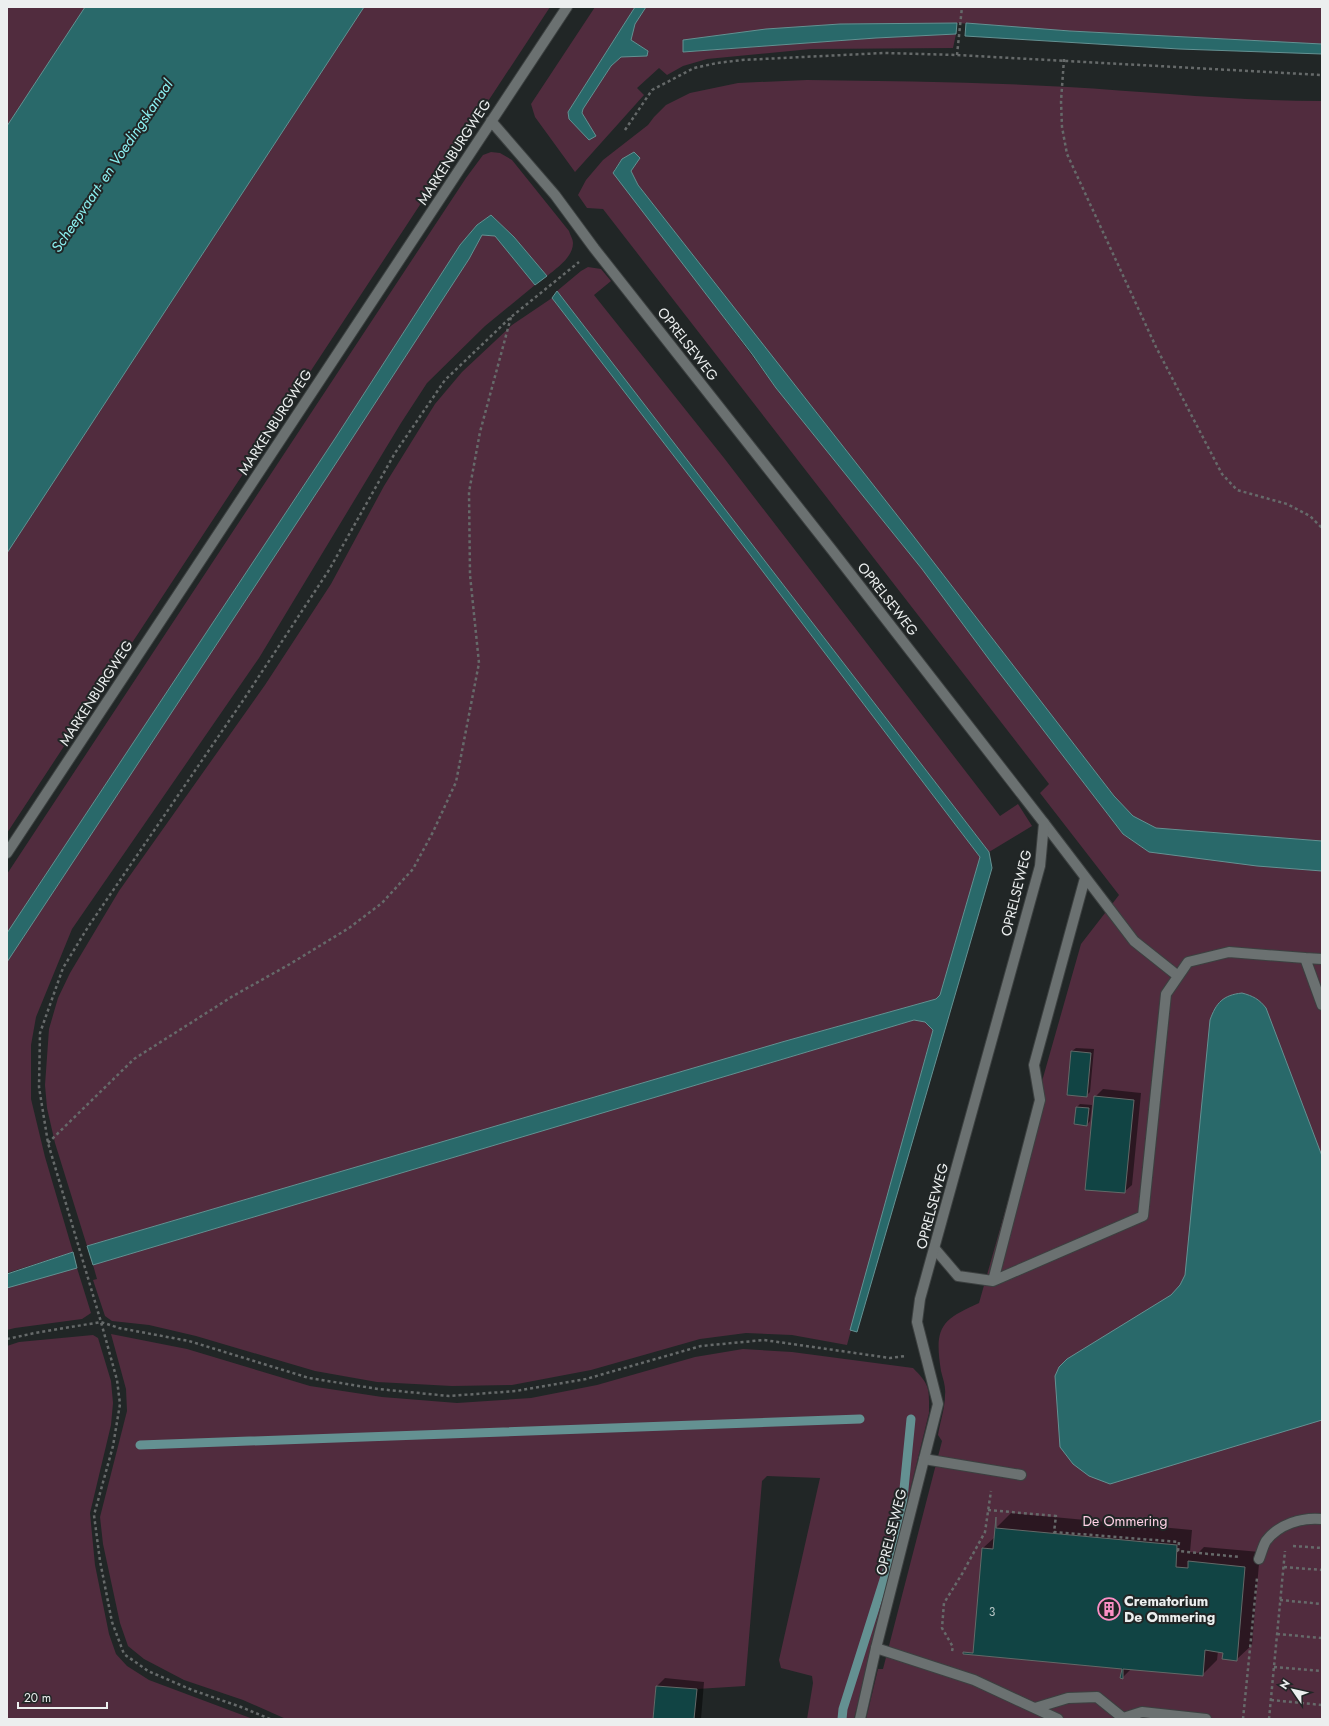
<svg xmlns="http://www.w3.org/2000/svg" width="1329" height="1726" font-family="Jost,sans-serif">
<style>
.green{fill:#512c3e}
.water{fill:#29696a;stroke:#649192}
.shadow{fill:#0007}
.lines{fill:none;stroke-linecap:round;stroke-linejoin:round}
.stream{stroke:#649192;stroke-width:9}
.building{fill:#144;stroke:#636968}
.service-casing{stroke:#3c4040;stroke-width:12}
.minor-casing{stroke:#3c4040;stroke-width:12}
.path{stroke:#666a6a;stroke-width:2.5;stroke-dasharray:3 3;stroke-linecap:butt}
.service{stroke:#6b7171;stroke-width:10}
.minor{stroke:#6b7171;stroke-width:10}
.labels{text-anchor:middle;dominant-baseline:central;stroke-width:4;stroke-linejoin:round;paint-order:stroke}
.number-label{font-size:12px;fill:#b5c4c4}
.street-label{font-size:14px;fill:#ecefef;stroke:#212626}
.park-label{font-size:14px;fill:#fed1e5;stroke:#212626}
.poi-label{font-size:14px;font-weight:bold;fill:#ecefef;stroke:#212626;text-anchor:start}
.water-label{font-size:15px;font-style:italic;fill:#8cf1f2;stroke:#212626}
</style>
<rect width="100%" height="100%" fill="#212626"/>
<path class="green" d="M7 7H85L7 126Z
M364 7H550L7 833V553Z
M595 7H635L568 112 595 136 582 113 583 109 611 66 621 57 648 51 631 40 635 24 646 7H1322V44L1070 31 957 23 840 24 766 29 683 40 684 52 876 38 956 34 953 48 811 49 707 59 683 66 667 75 659 68 637 88 644 95 575 172 535 117 531 104Z
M807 80C894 81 981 82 1068 87 1152 92 1237 101 1322 101V841L1155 828 1133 816 1114 796 911 533 638 185 631 171 639 158 634 152 622 159 614 170 776 388 922 569 991 662 1123 834 1149 852 1322 859V1719H866L878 1669H883L942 1441 938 1435C940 1422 945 1408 945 1395 946 1387 943 1379 941 1371 934 1327 941 1320 979 1303L1081 944 1119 895 1040 793 1049 784 603 209 587 208 578 195 586 180 603 160 648 125 654 117 666 105 690 93 738 83Z
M491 152 500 153 512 160 569 231C570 235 573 239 573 243 573 257 557 268 547 276L514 237 491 215 477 225 460 245 336 437 7 933V874L466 178 483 155Z
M482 235 495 236 535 285 485 326 427 383 401 423 259 658 72 929 36 1017 31 1045V1099L45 1157 73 1252 7 1273V962L327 477 469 259Z
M588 267 601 269 611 281 594 295 724 458 1000 816 1018 804 1032 826 989 852 557 291 581 271Z
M552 298 748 552 980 857 940 995 936 999 782 1042 87 1246 55 1143 47 1108 45 1085 49 1029 58 998 70 973 119 891 265 685 331 584 384 486 435 404 462 372 512 325Z
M914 1020 926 1022 933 1030 847 1345 792 1335 746 1333 700 1339 591 1370 512 1385 452 1386 377 1382 315 1371 196 1336 149 1325 112 1321 105 1316 93 1280 97 1279 93 1265Z
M77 1268 91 1313 82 1319 15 1328 7 1330V1288Z
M111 1334 187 1349 310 1386 382 1397 457 1403 531 1398 597 1385 695 1357 743 1349 792 1352 913 1368C931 1386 929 1389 929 1413L854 1719H807L813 1683 812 1676 781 1668 779 1660 820 1478 767 1476 762 1481 745 1686 697 1689 656 1686 653 1719H286L243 1700 184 1680 144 1659 128 1646 120 1623 103 1544 100 1517 127 1411 126 1389Z
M93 1335 98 1338 111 1381 113 1403 111 1425 90 1513 95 1565 109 1634 116 1654 127 1666 149 1680 253 1719H7V1346L19 1342Z"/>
<path class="water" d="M85 7H364L7 553V126Z
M635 7H646L635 24 631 40 648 51 647 56 621 57 611 66 583 109 582 113 596 136 589 140 569 119 568 112Z
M957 23 956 34 876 38 683 52V40L766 29 840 24Z
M966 23 1070 31 1322 44V54L1179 49 965 36Z
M634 152 640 158 631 171 638 185 911 533 1114 796 1133 816 1156 828 1322 841V871L1257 866 1149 852 1123 834 991 662 922 569 776 388 752 354 613 173 622 159Z
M491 215 514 237 547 276 535 285 495 236 482 235 469 259 327 477 7 962V933L336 437 460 245 477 225Z
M557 291 989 852 992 868 857 1332 850 1330 933 1030 925 1022 914 1020 93 1265 87 1246 782 1042 936 999 940 995 980 857 748 552 552 298Z
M1242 993C1253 996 1259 999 1266 1008L1322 1156V1420L1110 1484 1089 1476 1073 1464 1060 1447 1055 1376 1059 1367 1067 1359 1171 1295 1180 1285 1185 1275 1210 1020C1216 1003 1223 995 1242 993Z
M73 1252 77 1268 7 1288V1274Z"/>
<path class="shadow" d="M1076 1048 1094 1049 1090 1092 1086 1096 1072 1051Z
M1103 1089 1141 1093 1132 1185 1124 1192 1095 1097Z
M1080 1104 1092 1105 1090 1121 1087 1125 1077 1107Z
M1011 1513 1192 1530 1190 1552 1198 1553 1204 1547 1260 1552 1252 1645 1236 1660 1224 1652 1218 1651 1217 1660 1202 1675 1131 1669 1122 1678V1671L1125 1668 974 1654 983 1548 995 1537 996 1528Z
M665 1678 704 1682 701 1719H654L657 1686Z"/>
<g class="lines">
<path class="stream" d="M140 1445 860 1419
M842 1719 843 1709 900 1529 911 1419"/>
</g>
<path class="building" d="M1071 1051 1091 1053 1087 1097 1067 1095Z
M1094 1096 1134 1100 1125 1193 1085 1190Z
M1076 1107 1089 1108 1087 1126 1074 1124Z
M996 1517V1528L1177 1545 1176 1567 1188 1568V1561L1245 1567 1237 1661 1222 1659 1223 1653 1205 1650 1203 1676 1123 1669V1679L1120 1678 1122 1669 963 1654V1652L973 1653 982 1548 993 1549Z
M656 1686 697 1689 694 1719H653Z"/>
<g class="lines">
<g class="service-casing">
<path id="service" d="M1044 823 1134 941 1178 976
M1305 958 1322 959
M935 1249 958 1276 993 1281 1143 1216 1166 994 1188 962 1229 952 1305 958 1322 1005
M993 1281 1040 1100 1034 1065 1085 878
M924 1459 1021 1475
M1259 1559C1261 1554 1263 1546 1266 1541 1279 1524 1302 1517 1322 1519
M876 1648 974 1680 1058 1719
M1035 1708 1068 1698 1097 1697 1123 1718
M1120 1719 1142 1712 1206 1719"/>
</g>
<g class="minor-casing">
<path id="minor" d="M491 121 555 195 594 248 832 550 1044 823 1040 866 920 1299 917 1322 938 1404 876 1648 860 1719
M7 853 567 7"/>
</g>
<path class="path" d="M957 55 962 7
M1064 59 1061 101 1062 127 1067 154 1156 347 1222 474 1237 490 1287 504 1310 516 1322 528
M625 130 652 90 694 68 717 63 742 60 884 53 957 55 1322 75
M48 1143 134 1059 233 996 290 964 349 928 382 903 413 869 433 832 456 782 479 663 470 575 469 492 480 432 511 317
M7 1339 35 1333 101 1322 119 1328 189 1341 309 1378 378 1389 449 1396 516 1391 586 1379 701 1346 764 1340 890 1358 905 1356
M988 1510 1056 1516 1054 1532 1179 1542 1178 1551 1240 1557
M1293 1546 1322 1548
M1284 1567 1322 1570
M1280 1600 1322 1604
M1277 1634 1322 1638
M952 1651 953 1647 942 1628 944 1603 962 1574 985 1532 991 1491
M1274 1667 1322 1671
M1271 1700 1322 1705
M270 1719 241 1707 192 1690 148 1671 124 1654 112 1622 100 1561 94 1515 113 1446 120 1404 117 1380 101 1322 48 1143 39 1087 40 1033 63 968 88 927 244 699 329 570 395 453 445 380 511 317 579 262
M1243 1719 1257 1578
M1269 1719 1285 1551"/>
<use href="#service" class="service"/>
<use href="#minor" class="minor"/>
</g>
<defs>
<g id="building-ring" transform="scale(1.15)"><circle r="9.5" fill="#212626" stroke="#fb8fc5" stroke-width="1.5"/><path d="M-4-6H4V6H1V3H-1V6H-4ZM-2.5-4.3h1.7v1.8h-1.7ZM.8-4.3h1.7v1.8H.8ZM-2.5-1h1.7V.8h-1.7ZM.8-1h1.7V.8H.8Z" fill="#fb8fc5"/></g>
</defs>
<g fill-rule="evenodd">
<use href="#building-ring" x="1109" y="1609"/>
</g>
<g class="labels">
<g class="number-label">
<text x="992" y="1612">3</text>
</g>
<g class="street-label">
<text transform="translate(454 152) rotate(-57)">MARKENBURGWEG</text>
<text transform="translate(688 344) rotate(52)">OPRELSEWEG</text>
<text transform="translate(275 422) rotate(-57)">MARKENBURGWEG</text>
<text transform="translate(888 599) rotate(52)">OPRELSEWEG</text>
<text transform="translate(96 693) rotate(-57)">MARKENBURGWEG</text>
<text transform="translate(1016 893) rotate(-76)">OPRELSEWEG</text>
<text transform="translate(932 1206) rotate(-75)">OPRELSEWEG</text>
<text transform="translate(891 1532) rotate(-76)">OPRELSEWEG</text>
</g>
<g class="park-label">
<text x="1125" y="1521">De Ommering</text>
</g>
<g class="poi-label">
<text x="1124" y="1601">Crematorium<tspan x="1124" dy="16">De Ommering</tspan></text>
</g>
<g class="water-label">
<text transform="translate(112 166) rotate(-56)">Scheepvaart- en Voedingskanaal</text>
</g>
</g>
<rect width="1329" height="1726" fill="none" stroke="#ecefef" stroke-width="16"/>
<g transform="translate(1293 1690) rotate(304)" stroke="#212626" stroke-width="3" paint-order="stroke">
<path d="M0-3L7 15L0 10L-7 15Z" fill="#ecefef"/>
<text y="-6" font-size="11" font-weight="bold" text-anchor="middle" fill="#ecefef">N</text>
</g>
<path d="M18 1702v6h89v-6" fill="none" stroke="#ecefef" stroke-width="2"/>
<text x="24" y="1702" font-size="12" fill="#ecefef" stroke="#212626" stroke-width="3" paint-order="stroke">20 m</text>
</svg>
